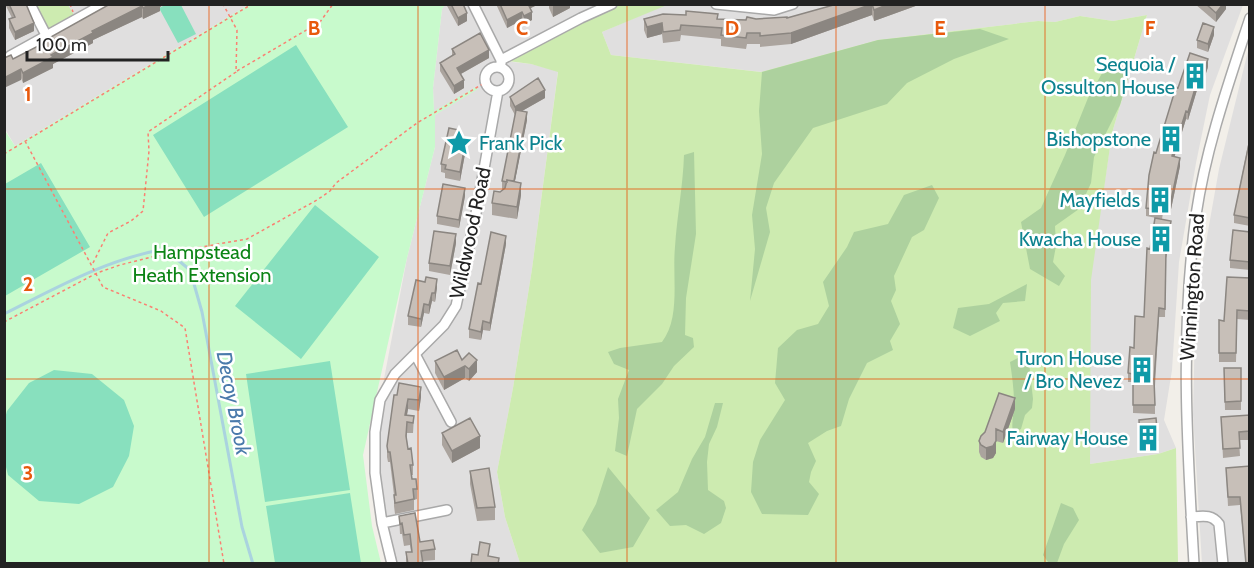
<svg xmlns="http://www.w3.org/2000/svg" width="1254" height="568" font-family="Cabin,sans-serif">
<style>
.residential{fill:#e0dfdf}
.grass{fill:#cdebb0}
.forest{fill:#add19e}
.park{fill:#c8facc}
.pitch{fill:#88e0be}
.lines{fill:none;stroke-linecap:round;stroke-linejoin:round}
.stream{stroke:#aad3df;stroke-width:3}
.minor-casing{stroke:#a9a9a9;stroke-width:12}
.path{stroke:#fa8072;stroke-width:1.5;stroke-dasharray:3 3;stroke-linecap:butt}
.minor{stroke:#fff;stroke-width:9}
.wall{fill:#aba49e}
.shaded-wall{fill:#8b8681}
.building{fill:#c7bfb8;stroke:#8b8681;stroke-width:1.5}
.grid{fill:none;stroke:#e8590c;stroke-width:1.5;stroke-opacity:0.55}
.labels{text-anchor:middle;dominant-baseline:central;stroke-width:5;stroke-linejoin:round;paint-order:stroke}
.culture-label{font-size:20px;fill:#0d838f;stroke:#fff;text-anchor:end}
.street-label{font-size:20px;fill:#222;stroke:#fff}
.park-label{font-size:20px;fill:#0c8416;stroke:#fff}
.water-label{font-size:21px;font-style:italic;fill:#4a7aab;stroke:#fff}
.grid-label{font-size:20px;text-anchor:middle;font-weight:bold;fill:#e8590c;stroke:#fff;stroke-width:5;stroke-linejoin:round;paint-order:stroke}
</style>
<rect width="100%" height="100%" fill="#f2efe9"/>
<path class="residential" d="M445 4 612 5 503 61 531 64 558 71 532 269 513 388 497 472 505 517 520 563 392 564 375 477 380 400 407 258 435 147V115L476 87 434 112 433 88 442 9Z
M667 4 1243 5 1210 95 1196 163 1179 262 1172 370 1164 420 1176 448 1158 454 1090 464V280L1112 133 1147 15 1113 21 1080 16 1055 22 1038 21 878 40 762 72 611 55 602 32Z
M5 5H248L15 146 5 129Z
M1249 47V563L1202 564 1193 414 1195 325 1202 265 1219 169Z"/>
<path class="grass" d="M34 5H68L74 15 47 30Z
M612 5H667L602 32 611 55 761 72 878 40 1038 21 1055 22 1080 16 1113 21 1147 15 1112 133 1091 280 1090 464 1158 454 1176 448 1178 563H520L505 517 497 472 513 388 532 269 558 72 531 64 501 60Z"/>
<path class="forest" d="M980 29 1009 39 954 59 907 83 887 104 813 128 774 183 766 208 770 232 750 301 755 249 752 215 762 154 759 111 762 72 878 40Z
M1109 61 1132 65 1120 105 1094 157 1091 183 1079 209 1055 226 1056 246 1053 262 1065 276 1059 286 1030 269 1021 222 1041 208 1065 155 1088 98Z
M694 152 696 234 686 298 685 335 693 338 694 347 674 366 662 384 637 409 627 456 615 451 619 418 618 399 629 370 614 364 608 352 620 348 662 342C681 317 672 277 675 247 677 216 683 186 684 155Z
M932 185 939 198 924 230 912 237 894 276 896 290 891 301 900 324 890 341 893 350 867 363 849 399 841 426 827 431 808 443 816 461 811 472 809 482 819 494 808 515 762 514 751 492 753 462 760 440 785 400 775 383 778 348 797 330 818 324 829 306 823 282 847 247 854 232 888 224 904 195Z
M1027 284 1025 301 1003 303 996 313 1000 321 970 336 953 328 958 308 989 304Z
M1028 353 1033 399 1032 408 1025 415 1021 429 1013 433C1011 423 1014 413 1014 403 1014 389 1012 376 1010 362Z
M715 403H723L717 427 709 444 707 462 708 490 724 501 726 508 721 523 704 534 686 525 670 526 656 510 678 492 692 459 705 437Z
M608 467 650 518 633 547 600 553 582 530 596 504Z
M1061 503 1073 508 1079 520 1064 544 1057 563 1048 562 1043 555Z"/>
<path class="park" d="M248 5H445L442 9 433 88 434 111 476 87 478 89 435 115V147L407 258 363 455 372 526 381 563H5L4 129 15 146Z"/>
<path class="pitch" d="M165 5H181L196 34 178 43 159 8Z
M296 45 348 127 204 217 153 135Z
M41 163 90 247 5 296V184Z
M315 205 379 257 301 359 235 306Z
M330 361 350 490 265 502 246 374Z
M54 370 92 374 124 400 134 426 129 456 113 487 79 504 39 501 8 475 5 463 4 422 7 411 29 383Z
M350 493 361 563H275L266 506Z"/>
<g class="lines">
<path class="stream" d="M173 256 190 270 202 312 242 527 253 564
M4 314C56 288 107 259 165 249"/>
<g class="minor-casing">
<path id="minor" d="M30 4 46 35
M473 4 501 60V64
M716 4 774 10 793 4
M10 56 104 4
M501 60 581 18 612 4
M485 79a12 12 0 1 1 24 0a12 12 0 1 1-24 0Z
M415 354 451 422
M1191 517C1203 516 1212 514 1219 524L1223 564
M382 523 447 510
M392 564 382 523 375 473V432L380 400 395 374 444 325 456 306 475 219 498 91
M1194 564C1187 445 1180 333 1196 215 1206 147 1229 82 1250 18"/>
</g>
<path class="path" d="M70 4 73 12
M237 71 320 22 333 4
M25 141 103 287 161 311 185 328 224 564
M4 154 252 4
M93 263 108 233 131 221 143 211 149 151 148 132 236 72 237 30 223 4
M4 322 97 273 120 265 167 253 247 239 317 200 330 191 336 183 417 123 486 82"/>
<use href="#minor" class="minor"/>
</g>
<path class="wall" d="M5 4H26L34 31 15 40 9 28V19L12 18Z
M110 4H164L160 7V11L143 19 142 17 93 40V43L53 64V68L23 83 13 59 49 41V38Z
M446 4H463L467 21 458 26Z
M496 4H535V6L530 8 532 20 524 24 522 20 507 28Z
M549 4H570V8L553 17 549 8Z
M837 4H921L874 21 872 15 791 44 760 47V44H747L746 49 721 46V39L681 35 680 41 663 43 662 34 647 38 644 30V19H718L746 20 756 19 787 18Z
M1195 4H1226V9L1216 22Z
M1214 35 1208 52 1197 48V40Z
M452 49 489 58 461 74 464 88 454 94 440 71V63L452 56Z
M1208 67 1200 91 1197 90 1188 120 1186 119 1174 157 1180 166 1170 214 1163 213 1162 219 1146 216V208L1156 153 1178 88Z
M510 97 545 98 522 111 527 120 515 181 521 195 517 219 492 215V203L500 192 503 189H502V181L515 115 510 106Z
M1250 124V226L1234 223V215L1249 140 1248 139V131Z
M459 144 465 154 460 181 445 178V173L441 172V164Z
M465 196 459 228 437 224V216Z
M1171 229 1166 258 1165 317H1159L1155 386V414L1133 413V382H1128V373L1134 348 1144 317 1150 249Z
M1250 232V270L1230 268V260Z
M456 243 450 275 429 271V263Z
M506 244 490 331 483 330 481 340 469 338V329L481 284Z
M1250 278V320L1237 319 1236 362H1219V320L1224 321Z
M437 287 435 302 432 301 429 314 424 313 421 327 408 325V316Z
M462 360 477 372 469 381 465 378 444 390 435 373V361Z
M1224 368H1241V410H1225Z
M394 395 421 397 419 411 408 409 407 415 414 416 413 433H407V440L408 449 413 465V475H412V479L417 489V499L414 500V510L395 514 394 506V495L390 462H388L387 457V446Z
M1015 409 1003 443 996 441V453L993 458 986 460 981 457 979 452V441Z
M1250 415V440H1239L1240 456 1223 458 1221 417Z
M1139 420 1158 440V449L1140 450Z
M442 433 480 448 452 463 442 445Z
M1250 466V564H1246L1240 505 1228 506 1226 468Z
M470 471 495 507V520L477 521 470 484Z
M399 516 420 542 435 549V560L423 561V564H406V552H411L410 545 404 546 402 534H400Z"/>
<path class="shaded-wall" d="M152 4H164L160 7V11L143 19V8Z
M527 4H535V6L527 10Z
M553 4H570V8L553 17Z
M872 4V15L791 44V33Z
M889 4H921L874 21V10Z
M1223 4H1226V9L1216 22V13Z
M142 6V17L93 40V43L53 64V68L23 83V73L92 31Z
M522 12V20L507 28V20Z
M532 12V20L524 24V16Z
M467 13V21L458 26V18Z
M34 23V31L15 40V32Z
M662 23V34L647 38V27Z
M1214 27V35L1208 52V44Z
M489 50V58L457 76V68Z
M1208 59V67L1200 91V83Z
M21 69V80L4 88V78Z
M464 80V88L454 94V86Z
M1197 82V90L1188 120V112Z
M545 90V98L515 115V107Z
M1186 111V119L1172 165V156Z
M527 112V120L513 191V183Z
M465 145V154L460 181V172Z
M1180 158V166L1170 214V205Z
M521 183V195L517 219V207Z
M465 188V196L459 228V220Z
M1171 221V229L1166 258 1165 317 1166 250Z
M456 234V243L450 275V266Z
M506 236V244L490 331V323Z
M437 279V287L435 302V293Z
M432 293V301L429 314V305Z
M424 304V313L421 327V319Z
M483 321V330L481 340V332Z
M477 360V372L469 381V369Z
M465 366V378L444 390V377Z
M421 387V397L419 411V400Z
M1015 398V409L1003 443V432Z
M408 399V409L405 425V415Z
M480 436V448L452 463V451Z
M996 441V453L993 458 986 460V448Z"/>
<path class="building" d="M9 4H26L34 23 15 32 9 19 15 17Z
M110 4H152L143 8 142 6 92 31 93 33 51 55 53 57 23 73 21 69 4 78V58L11 55 13 59 50 40 49 38Z
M451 4H463L467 13 458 18Z
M500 4H528L532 12 524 16 522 12 507 20Z
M837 4H872L791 33 760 36V33H747L746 38 721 35 722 28 681 25 680 30 663 32 662 23 647 27 644 19 663 14 686 15V11L718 14 717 19 746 20 747 17 756 19 787 17V18Z
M872 4H889L874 10Z
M1206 4H1223L1216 13Z
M1203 23 1214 27 1208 44 1197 40Z
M480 33 489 50 457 68 464 80 454 86 440 63 455 54 452 49Z
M1190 53 1208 59 1200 83 1197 82 1188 112 1186 111 1172 156 1180 158 1170 205 1163 204 1162 210 1146 208 1149 175 1154 152 1156 153 1176 87 1178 88Z
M538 78 545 90 515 107 510 97Z
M516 110 527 112 514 181 507 180V182L502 181Z
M449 128 459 130V144L465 145 460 172 445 169 446 165 441 164Z
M1250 139V218L1234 215Z
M507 180 521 183 517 207 492 203 494 191 500 192 505 188Z
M443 184 465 188 459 220 437 216Z
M1155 218 1171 221 1166 250 1165 309 1159 308 1154 380 1155 405H1133V374L1128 373 1130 347 1134 348 1135 316 1144 317 1147 248 1150 249Z
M1233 230 1250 232V262L1230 260Z
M434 231 456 234 450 266 429 263Z
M491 232 506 236 490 323 483 321 481 332 469 329 478 283 481 284Z
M426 277 437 279 435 293H432L429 305 424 304 421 319 408 316 416 280 425 282Z
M1227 277 1250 278V311L1237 310 1236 353H1219V320L1224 321Z
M457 350 462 360 469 353 477 360 469 369 465 366 444 377 435 361Z
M1224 368H1241V401L1225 402Z
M399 383 421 387 419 400 408 399 405 415 414 416 413 423 407 422 406 436 408 449 411 448 413 465H410L412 479H416L417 489H413L414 499 395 503 394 495H396L390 452H388L387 446 394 395H397Z
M999 393 1015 398 1003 432 996 429V441L993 446 986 448 981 445 979 441 981 436 985 432Z
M1250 415V431L1239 432 1240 448 1223 449 1221 417Z
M470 418 480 436 452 451 442 433Z
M1156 418 1158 440 1140 441 1139 420Z
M1250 466V564H1246L1240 497H1228L1226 468Z
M489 468 495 507 477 508 470 471Z
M415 513 420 542 433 540 435 549 421 551 423 564H408L406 552H412L410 534 404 535 402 523 400 524 399 516Z
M480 542 490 544 488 556 499 558 498 564 471 563 472 554 478 555Z"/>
<path class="grid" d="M209 4V564M418 4V564M627 4V564M836 4V564M1045 4V564M4 189H1250M4 379H1250"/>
<defs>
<g id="building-bare" transform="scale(2.07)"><path d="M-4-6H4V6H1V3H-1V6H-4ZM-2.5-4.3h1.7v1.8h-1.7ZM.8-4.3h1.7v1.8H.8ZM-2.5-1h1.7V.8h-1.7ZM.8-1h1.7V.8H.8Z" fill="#0f9aa8" stroke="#fff" stroke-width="2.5" paint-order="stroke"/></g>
<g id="sight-bare" transform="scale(2.07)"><path d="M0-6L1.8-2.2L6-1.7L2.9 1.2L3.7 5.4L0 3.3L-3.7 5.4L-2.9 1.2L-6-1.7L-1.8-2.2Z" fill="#0f9aa8" stroke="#fff" stroke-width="2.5" paint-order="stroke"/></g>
</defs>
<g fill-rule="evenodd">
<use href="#building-bare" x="1195" y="76"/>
<use href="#building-bare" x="1171" y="139"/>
<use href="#sight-bare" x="459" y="143"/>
<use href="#building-bare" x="1160" y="200"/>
<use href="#building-bare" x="1161" y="239"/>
<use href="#building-bare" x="1142" y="370"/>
<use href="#building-bare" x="1148" y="438"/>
</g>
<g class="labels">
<g class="culture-label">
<text x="1175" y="64">Sequoia /<tspan x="1175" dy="23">Ossulton House</tspan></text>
<text x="1151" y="139">Bishopstone</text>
<text x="479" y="143" text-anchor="start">Frank Pick</text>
<text x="1140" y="200">Mayfields</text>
<text x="1141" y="239">Kwacha House</text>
<text x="1122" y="358">Turon House<tspan x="1122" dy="23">/ Bro Nevez</tspan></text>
<text x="1128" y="438">Fairway House</text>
</g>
<g class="street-label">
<text transform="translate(470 233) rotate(-78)">Wildwood Road</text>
<text transform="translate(1192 287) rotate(-86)">Winnington Road</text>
</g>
<g class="park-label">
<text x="202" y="252">Hampstead<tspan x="202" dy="23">Heath Extension</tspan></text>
</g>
<g class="water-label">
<text transform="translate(234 403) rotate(79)">Decoy Brook</text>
</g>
</g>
<g class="grid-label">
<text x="314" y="35">B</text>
<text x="522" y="35">C</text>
<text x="732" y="35">D</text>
<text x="940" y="35">E</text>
<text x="1150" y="35">F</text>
<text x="28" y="101">1</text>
<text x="28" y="291">2</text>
<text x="28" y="480">3</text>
</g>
<rect width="1254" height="568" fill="none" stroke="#222222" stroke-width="12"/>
<path d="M27 51v9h141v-9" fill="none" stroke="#222222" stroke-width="3"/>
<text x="36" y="51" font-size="18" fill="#222222" stroke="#ffffff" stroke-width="4.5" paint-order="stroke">100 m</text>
</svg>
